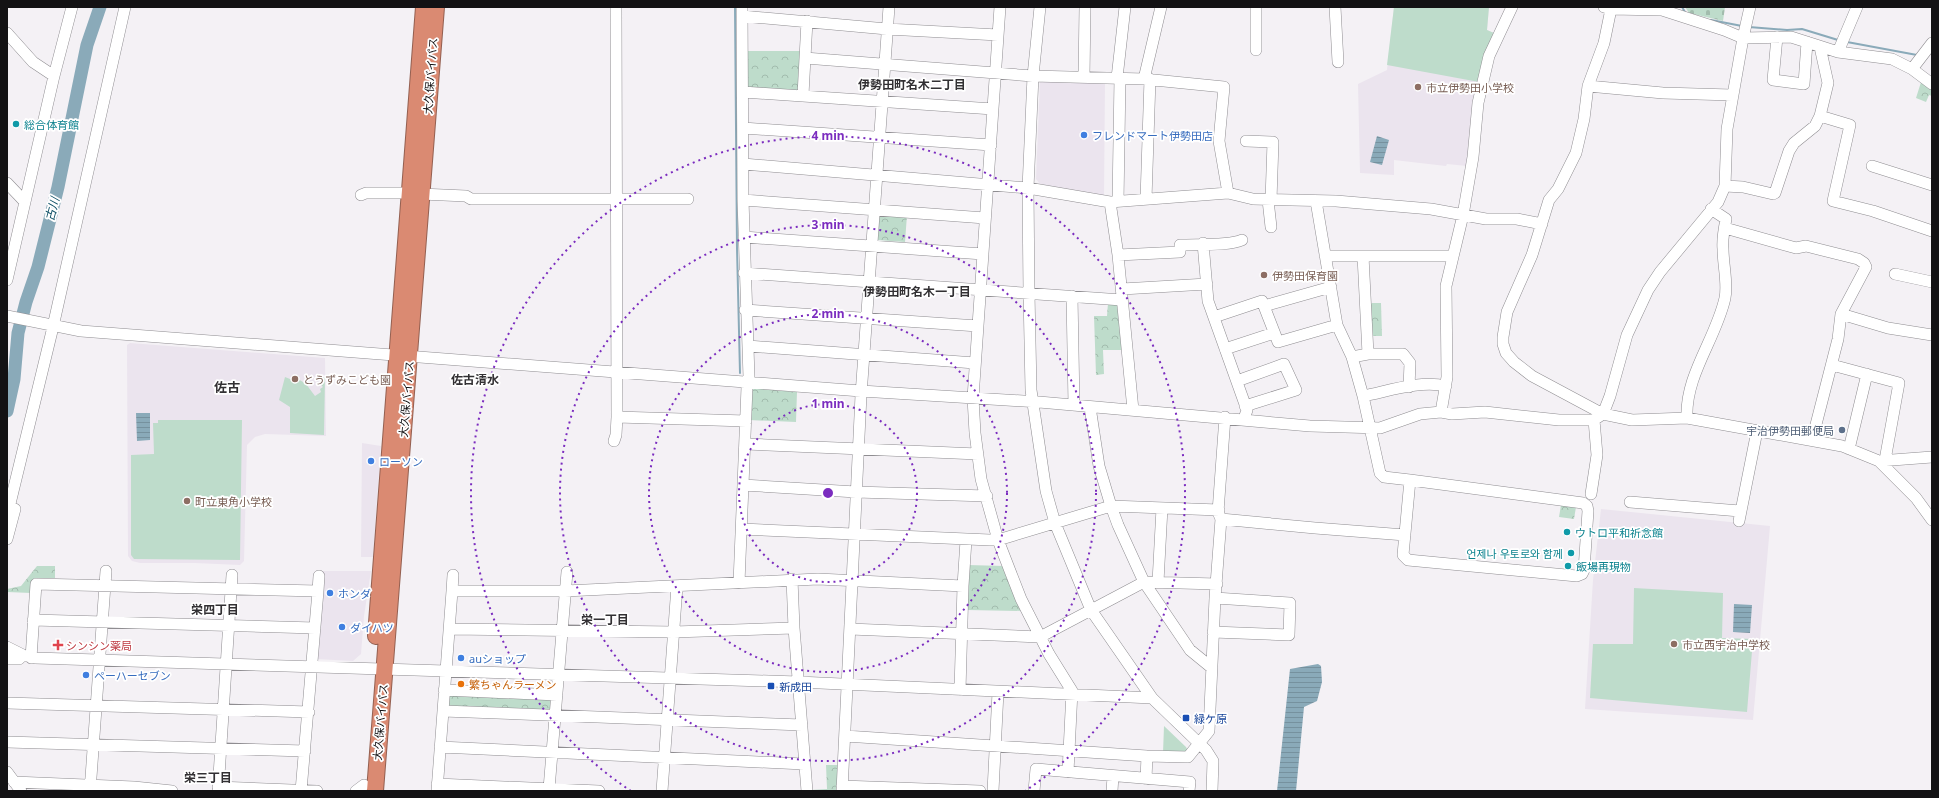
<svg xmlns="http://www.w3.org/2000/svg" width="1939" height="798" font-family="'Noto Sans','Noto Sans JP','Noto Sans KR',sans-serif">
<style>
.built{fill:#ebe4ee}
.grass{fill:#bedccb}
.cemetery{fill:url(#cemetery-stones)}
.park{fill:url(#park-crowns)}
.water{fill:url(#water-rules)}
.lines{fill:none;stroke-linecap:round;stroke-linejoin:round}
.stream{stroke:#8aaab9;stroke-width:2}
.river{stroke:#8aaab9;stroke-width:13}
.minor-casing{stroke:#8f8d91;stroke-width:12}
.highway-casing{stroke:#946051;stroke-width:18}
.minor{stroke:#fff;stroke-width:11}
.highway{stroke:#da8a72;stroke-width:16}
.ring{fill:none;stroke:#7b2cbf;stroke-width:2;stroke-dasharray:2 4}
.education-dot{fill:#8d6e63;stroke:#fff;stroke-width:1.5}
.culture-dot{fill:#0f9aa8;stroke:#fff;stroke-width:1.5}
.shop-dot{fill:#3f7fe0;stroke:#fff;stroke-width:1.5}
.service-dot{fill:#5c6f8a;stroke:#fff;stroke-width:1.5}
.health-dot{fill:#e0444e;stroke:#fff;stroke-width:1.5}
.food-dot{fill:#e8710a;stroke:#fff;stroke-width:1.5}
.transit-dot{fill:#1a4fb4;stroke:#fff;stroke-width:1.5}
.labels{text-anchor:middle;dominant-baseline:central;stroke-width:3.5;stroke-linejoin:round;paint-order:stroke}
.street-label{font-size:11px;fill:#131214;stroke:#fff}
.education-label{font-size:11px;fill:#785e54;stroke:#fff;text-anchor:start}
.culture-label{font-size:11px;fill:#0d838f;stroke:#fff;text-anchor:start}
.shop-label{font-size:11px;fill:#366cbe;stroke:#fff;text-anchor:start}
.service-label{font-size:11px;fill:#4e5e75;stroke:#fff;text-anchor:end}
.health-label{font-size:11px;fill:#be3a42;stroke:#fff;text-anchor:start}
.food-label{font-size:11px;fill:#c56008;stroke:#fff;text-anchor:start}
.transit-label{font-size:11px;fill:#164399;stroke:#fff;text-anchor:start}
.neighbourhood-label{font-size:12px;font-weight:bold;fill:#323033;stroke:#fff}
.water-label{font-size:12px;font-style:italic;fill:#0e4f65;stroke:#fff}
.quarter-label{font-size:13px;font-weight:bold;fill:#323033;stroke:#fff}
.centre{fill:#7b2cbf;stroke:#fff;stroke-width:2}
.ring-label{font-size:12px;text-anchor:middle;font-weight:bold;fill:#7b2cbf;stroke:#fff;stroke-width:3.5;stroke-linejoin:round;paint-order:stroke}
</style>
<defs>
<pattern id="cemetery-stones" width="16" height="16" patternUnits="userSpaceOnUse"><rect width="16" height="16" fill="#bedccb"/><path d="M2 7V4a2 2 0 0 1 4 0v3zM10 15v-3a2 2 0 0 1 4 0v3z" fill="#a2bcad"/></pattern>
<pattern id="park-crowns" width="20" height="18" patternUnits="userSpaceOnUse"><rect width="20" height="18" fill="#bedccb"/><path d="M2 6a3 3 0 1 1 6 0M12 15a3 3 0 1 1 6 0" fill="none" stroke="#a2bcad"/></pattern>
<pattern id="water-rules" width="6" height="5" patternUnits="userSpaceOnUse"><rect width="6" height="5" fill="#8aaab9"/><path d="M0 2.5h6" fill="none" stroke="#76919e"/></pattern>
</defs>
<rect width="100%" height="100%" fill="#f4f1f5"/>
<path class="built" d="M1394 7H1489L1487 30 1494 33 1476 91 1470 128 1467 166 1447 164 1446 166 1394 160V175L1360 173 1358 84 1387 70Z
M1044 79 1105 81 1104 197 1040 184 1036 179 1040 82Z
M130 343 325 358 326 436 265 434 255 437 247 445 244 561 240 565 195 563H140L132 561 128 556 127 345Z
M362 443 381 446 373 557H361Z
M1601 509 1770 526 1753 720 1585 709 1593 580Z
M323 571H371L364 616 361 654 353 661 316 659Z"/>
<path class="grass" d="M1394 7H1489L1487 30 1494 33 1479 82 1387 65Z
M285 377 290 379 295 377 306 384 315 396 321 392 320 389 323 387 319 383 321 381 318 378 325 377 324 435 290 433V407L279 400Z
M158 420H242L240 560 134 559 131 555V455L154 454 153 423H158Z
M1634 588 1723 593 1722 638 1753 639 1747 712 1590 698 1593 644H1633Z
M1164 726 1186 747 1188 751 1163 753Z"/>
<path class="cemetery" d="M1685 7H1725L1723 21 1689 13Z"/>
<path class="park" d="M745 51H803L800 92 745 88Z
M1922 79 1932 89V96L1929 95 1926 102 1916 98Z
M879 213 907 215 905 242 877 240Z
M1108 303H1119L1122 350H1103L1104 374 1096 375 1094 316H1107Z
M1372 303H1381L1382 336H1371L1369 306Z
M750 388 797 392 796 422 749 420Z
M1561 505 1576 507 1574 519 1559 517Z
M968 565 1004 566 1024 611 967 610Z
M37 566H55V578H35L33 580 31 593 7 592V589L21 586Z
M447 695 554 697V710H449Z
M826 765H840L839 791H811L810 790 827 789Z"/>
<path class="water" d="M1377 136 1389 140 1382 165 1370 162Z
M136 413H150V440L137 441Z
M1734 604 1752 605 1750 633 1733 632Z
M1318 664 1321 666 1322 682 1317 701 1304 707 1296 791H1277L1290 669Z"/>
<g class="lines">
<path class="stream" d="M735 7 737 248 740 373
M1682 7 1685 12
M1711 20 1742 26
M1749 27 1787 30 1802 29 1838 40
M1847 42 1917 55"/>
<path class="river" d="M7 411 14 379 18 333 26 302 38 267 58 187 87 45 100 7"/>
<g class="minor-casing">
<path id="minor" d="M616 7 617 417 746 421
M1000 7 973 398 975 433 981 479 998 540 1021 599 1049 654 1072 691 1068 772
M1040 7 1033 76 1028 188 1029 293 1031 390 1046 491 1055 523 1091 610 1152 698 1206 750 1213 761 1212 791
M1256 7V50
M1335 7 1338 62
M1604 7 1611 9 1662 10 1724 30 1743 38 1791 37 1838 52 1892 59 1912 69 1932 84
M1611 9 1604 43 1588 86 1584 119 1576 153 1558 189 1549 200 1532 255 1507 312 1503 337V344L1506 353 1514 362 1532 376 1603 414 1632 420 1687 418 1842 446 1879 461 1932 457
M742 16 887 29 998 35
M7 33 33 62 54 76
M1777 37 1773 80 1804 84 1807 42
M1838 52 1857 7
M805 58 1033 76 1144 79 1224 87 1219 141 1228 193
M1912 69 1932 43
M1084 77 1085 7
M1117 78 1125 7
M1144 79 1161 7
M1588 86 1663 93 1732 95
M743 92 993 109
M803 95 807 21
M1820 116 1850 125 1833 201 1873 211 1932 231
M743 128 991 145
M1246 141 1273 142 1271 200
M743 164 1028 188 1110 202 1228 193 1253 199 1336 201 1431 209 1486 219H1517L1542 224
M1872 166 1932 185
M7 183 25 202
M1725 186 1743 187 1773 194 1775 193 1789 151 1794 143 1815 126 1820 116 1828 83 1820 47
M421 194 466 196 471 199H688
M361 195 366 193H409
M1146 199 1150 79
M743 200 985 218
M1268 200 1271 227
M1316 201 1337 325 1352 357 1363 396 1380 473 1384 477 1410 480 1583 503 1587 506 1588 511 1584 570 1582 574 1577 576 1408 560 1403 555 1410 480
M1110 202 1118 255 1133 410
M1118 202 1120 78
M1725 228 1796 248 1806 246 1858 259 1864 263 1866 267 1841 314 1838 339 1812 440
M744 237 983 254
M1203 243 1208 301 1247 410 1244 419
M1118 255 1180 252V245C1197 244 1228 246 1242 240
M1325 256H1453
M1363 256 1368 354
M744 273 1122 300
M1895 274 1932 282
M7 280 54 76 72 7
M1331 287 1264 306 1278 342 1337 325
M1122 289 1207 284
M1072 296 1074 405
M745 310 978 326
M1841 314 1888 328 1932 335
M7 316 81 331 861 391 1039 402 1310 426 1380 428 1420 414 1441 412 1452 414 1485 412 1559 420H1594L1603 414 1610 396 1627 335 1648 290 1660 272 1718 202 1725 186 1727 129 1743 38 1750 7
M1214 317 1262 301 1264 306
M748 346 975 363
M1225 349 1274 333
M1352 357 1368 354H1403L1410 363 1409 387
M1832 365 1899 383 1885 460
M1237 381 1284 364 1296 390 1245 406
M1363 396C1389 391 1420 380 1446 386
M1090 407 1099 466 1111 506 1118 525 1144 582 1190 650 1212 668
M1441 412 1447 377 1446 286 1463 215 1473 157 1478 103 1489 56 1512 7
M1687 418C1685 375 1716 339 1725 298 1728 283 1723 265 1723 249 1722 239 1724 229 1726 219L1711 209
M614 441 616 435 617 417
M745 444 978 454
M1849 449 1867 374
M1879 461 1916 498 1932 520
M743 485 856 492 987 496
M1591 494 1597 455 1594 420
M1630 502 1740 511
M7 516 52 331 125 7
M1221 519 1315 528 1405 535
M1739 521 1757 431
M742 529 990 540H998L1111 506 1219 510
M7 539 15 509
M792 579 794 628 807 791
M1158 582 1162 508
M739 583 747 387 749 377 743 200 742 7
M318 591 319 576
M452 591 453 575
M33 620 315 628
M450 629 674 632 794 628
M850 629 1040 637 1144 582 1217 584
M1213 632 1289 635 1290 603 1215 598
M7 647 23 655 35 658 798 682 1152 698
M31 658 36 584 318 591 301 791
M7 659H19L23 655
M444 690 557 695
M960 690 963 586 966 540
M7 703 309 712
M443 711 802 725
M845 736 1147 756 1188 757 1209 731 1215 598 1221 519 1218 512 1225 417
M7 742 305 751
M440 747 804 764
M7 772 21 791
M1146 779 1147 756
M14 782 134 787 172 791
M437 784 599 791
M842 786 980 791
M218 787 317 791
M549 789 567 572
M90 791 106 571
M218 791 232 575
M356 791 364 785
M437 791 452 591H565L818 579 963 586
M662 791 677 586
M842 791 861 395 889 7
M993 791 998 692
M1034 791 1036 769 1190 782 1189 791
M1112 791 1113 776"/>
</g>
<g class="highway-casing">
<path id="highway" d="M376 636 424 7
M375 791 436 7"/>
</g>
<use href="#minor" class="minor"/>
<use href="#highway" class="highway"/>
</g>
<g class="ring">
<circle cx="828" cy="493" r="89"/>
<circle cx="828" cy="493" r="179"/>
<circle cx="828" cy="493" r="268"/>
<path d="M631 791A357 357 0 1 1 1025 791"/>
</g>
<g class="education-dot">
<circle cx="1418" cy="87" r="4"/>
<circle cx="1264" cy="275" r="4"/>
<circle cx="295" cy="379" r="4"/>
<circle cx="187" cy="501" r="4"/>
<circle cx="1674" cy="644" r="4"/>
</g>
<g class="culture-dot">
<circle cx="16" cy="124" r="4"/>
<circle cx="1567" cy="532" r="4"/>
<circle cx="1571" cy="553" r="4"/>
<circle cx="1568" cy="566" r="4"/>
</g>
<g class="shop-dot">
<circle cx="1084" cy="135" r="4"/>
<circle cx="371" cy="461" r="4"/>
<circle cx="330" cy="593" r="4"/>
<circle cx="342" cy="627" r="4"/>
<circle cx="461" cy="658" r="4"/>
<circle cx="86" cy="675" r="4"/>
</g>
<circle class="service-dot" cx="1842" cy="430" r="4"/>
<path class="health-dot" d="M56 639h4v4h4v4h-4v4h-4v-4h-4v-4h4z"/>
<circle class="food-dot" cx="461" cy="684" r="4"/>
<g class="transit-dot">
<rect x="767" y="682" width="8" height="8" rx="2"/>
<rect x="1182" y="714" width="8" height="8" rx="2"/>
</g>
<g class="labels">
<g class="street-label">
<text transform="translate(430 76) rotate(-86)">大久保バイパス</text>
<text transform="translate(406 399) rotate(-85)">大久保バイパス</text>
<text transform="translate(380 722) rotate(-85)">大久保バイパス</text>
</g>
<g class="education-label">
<text x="1426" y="87">市立伊勢田小学校</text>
<text x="1272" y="275">伊勢田保育園</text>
<text x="303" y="379">とうずみこども園</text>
<text x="195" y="501">町立東角小学校</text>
<text x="1682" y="644">市立西宇治中学校</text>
</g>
<g class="culture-label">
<text x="24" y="124">総合体育館</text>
<text x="1575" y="532">ウトロ平和祈念館</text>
<text x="1563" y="553" text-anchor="end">언제나 우토로와 함께</text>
<text x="1576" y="566">飯場再現物</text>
</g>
<g class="shop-label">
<text x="1092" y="135">フレンドマート伊勢田店</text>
<text x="379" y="461">ローソン</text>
<text x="338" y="593">ホンダ</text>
<text x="350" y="627">ダイハツ</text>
<text x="469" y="658">auショップ</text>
<text x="94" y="675">ペーハーセブン</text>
</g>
<g class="service-label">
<text x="1834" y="430">宇治伊勢田郵便局</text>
</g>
<g class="health-label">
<text x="66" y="645">シンシン薬局</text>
</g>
<g class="food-label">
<text x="469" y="684">繁ちゃんラーメン</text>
</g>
<g class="transit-label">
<text x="779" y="686">新成田</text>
<text x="1194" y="718">緑ケ原</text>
</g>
<g class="neighbourhood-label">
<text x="912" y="84">伊勢田町名木二丁目</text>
<text x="917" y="291">伊勢田町名木一丁目</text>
<text x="475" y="379">佐古清水</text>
<text x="215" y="609">栄四丁目</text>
<text x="605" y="619">栄一丁目</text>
<text x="208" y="777">栄三丁目</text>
</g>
<g class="water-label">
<text transform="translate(52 209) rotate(-75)">古川</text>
</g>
<g class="quarter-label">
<text x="227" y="387">佐古</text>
</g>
</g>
<circle cx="828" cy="493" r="6" class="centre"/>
<g class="ring-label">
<text x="828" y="140">4 min</text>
<text x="828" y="229">3 min</text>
<text x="828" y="318">2 min</text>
<text x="828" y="408">1 min</text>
</g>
<rect width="1939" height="798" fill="none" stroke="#131214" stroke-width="16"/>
</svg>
